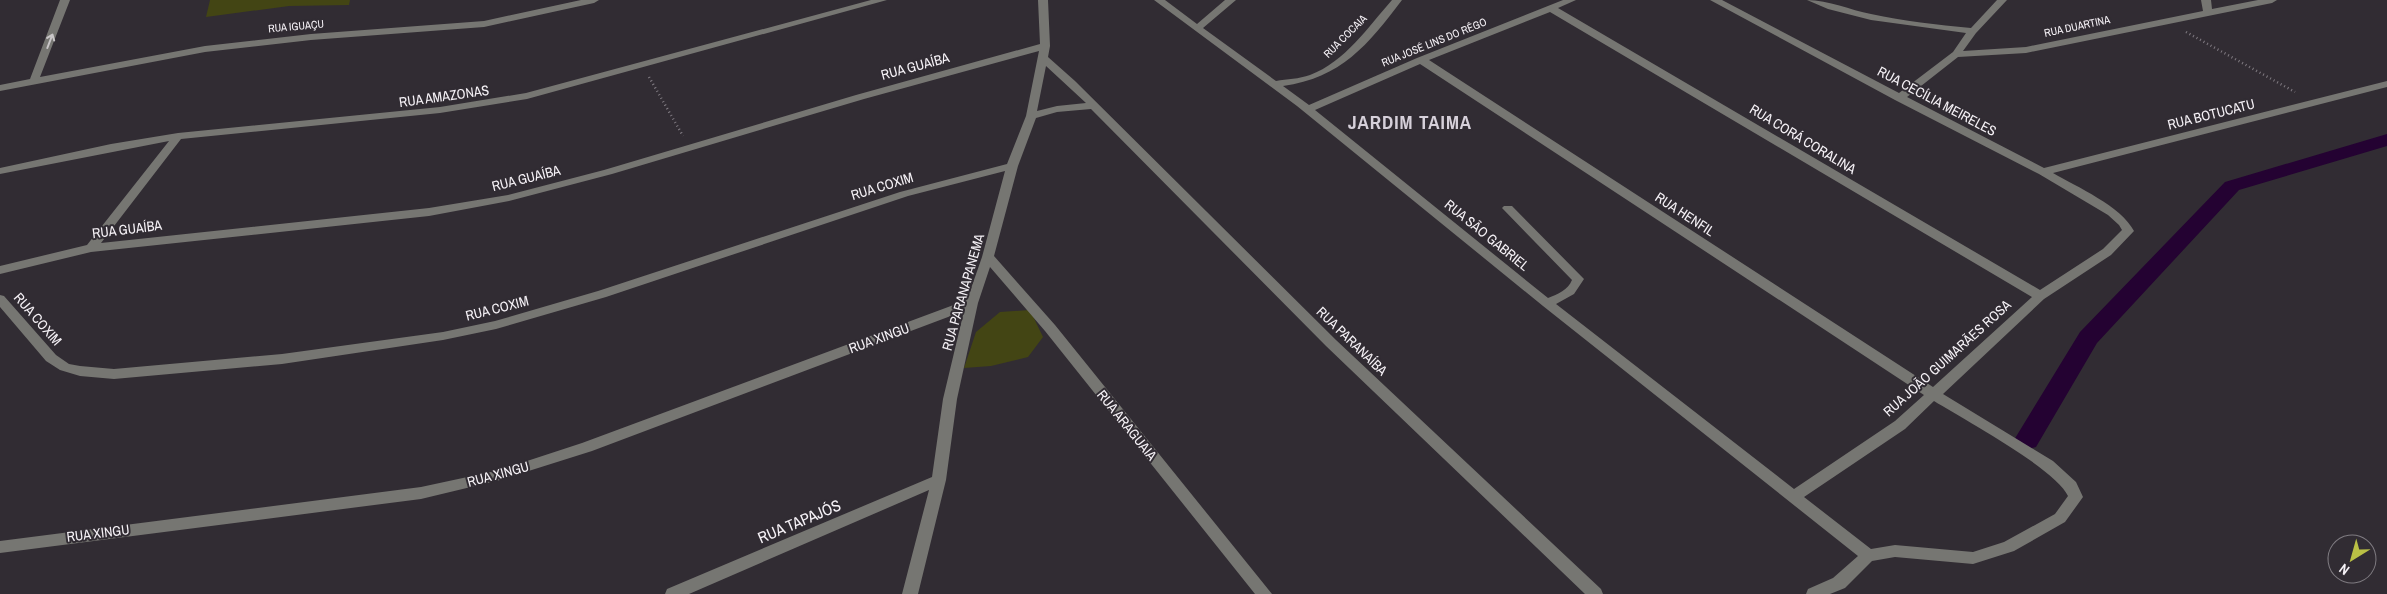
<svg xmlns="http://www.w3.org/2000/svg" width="2387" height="594" font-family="'Archivo Narrow',sans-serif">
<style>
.green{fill:#434514}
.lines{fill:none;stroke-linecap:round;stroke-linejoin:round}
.canal{fill:#240232;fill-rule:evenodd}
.path{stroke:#807b82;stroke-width:2.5;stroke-dasharray:1 3;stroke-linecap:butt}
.minor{fill:#767672;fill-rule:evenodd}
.oneway{stroke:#c9c6c8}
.labels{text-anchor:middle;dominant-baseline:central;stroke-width:4;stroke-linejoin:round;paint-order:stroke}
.far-street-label{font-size:11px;fill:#f5f1f6;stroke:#312c33}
.street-label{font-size:14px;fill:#f5f1f6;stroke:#312c33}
.near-street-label{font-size:16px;fill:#f5f1f6;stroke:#312c33}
.district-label{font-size:19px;font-weight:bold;letter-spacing:1px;fill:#d6d0da;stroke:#312c33}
</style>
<rect width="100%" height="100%" fill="#312c33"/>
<path class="green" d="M210 0H350L349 5 289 6 206 17Z
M1030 310 1043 337 1028 357 991 366 964 368 976 332 1000 312Z"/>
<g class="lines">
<path class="canal" d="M2387 134V146L2239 190 2097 343 2036 447 2027 449 2018 447 2014 440 2080 332 2225 182Z"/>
<path class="path" d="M2186 32 2295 92
M649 77 683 136"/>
<path class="minor" d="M60 0H70L40 77 205 46 311 34 484 21 581 0H599L594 3 484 27 311 40 205 52 0 91V85L30 79Z
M871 0H887L527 99 440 113 181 139 101 243 429 208 508 195 604 170 856 95 1040 44 1038 0H1048L1050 46 1048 57 1075 81 1336 340 1601 589 1603 594H1585L1326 346 1091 109 1057 112 1036 118 1018 166 994 256 1055 325 1272 594H1255L1045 331 990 267 978 303 957 399 946 480 918 594H902L929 490 689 594H665L667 589 932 477 943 399 964 311 592 451 500 480 421 499 0 553V541L421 487 500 470 582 443 967 300 982 257 1005 171 908 196 606 297 496 329 443 340 282 364 114 379 80 376 60 370 46 361 0 307V295L4 296 56 355 69 364 80 366 114 369 282 354 443 332 495 321 598 291 900 192 1007 164 1026 116 1039 51 864 99 612 174 509 201 429 216 91 252 0 274V266L87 245 169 141 0 174V168L111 144 178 133 440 107 526 93ZM1046 66 1086 103 1057 106 1037 111Z
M1154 0H1165L1197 24 1225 0H1236L1203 28 1276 81C1287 79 1299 79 1310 75 1345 62 1368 27 1392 0H1402C1368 45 1341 78 1283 86L1309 105 1417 58 1563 0H1576L1558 8 2040 290 2103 249 2122 230 2119 225 2108 215 2039 174 1895 100 1710 0H1722L1899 93 1953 52 1966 33 1871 20 1828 9 1807 0C1829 0 1850 10 1871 14 1904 21 1937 25 1971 28L1997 0H2007L1976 33 1963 51 2026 47 2203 11 2201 0H2211L2212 9 2258 0H2277L2272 3 2026 53 1958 57 1907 97 2044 168 2387 81V87L2053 173C2077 187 2121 206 2134 231L2111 255 2044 299 1943 394 2053 461 2076 482 2083 497 2065 522 2014 551 1973 564 1895 557 1872 561 1845 588 1830 594H1806L1808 589 1833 578 1858 556 1543 306 1297 106ZM1550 12 2032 297 1933 387 1429 60ZM1420 64 1924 395 1895 421 1794 489 1556 304 1574 294 1584 279 1512 206H1504L1502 208 1572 280C1568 290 1558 294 1548 298L1315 110ZM1934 401C1963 419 2056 469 2068 496L2055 514 2004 542 1973 552 1895 545 1871 549 1804 497 1905 429Z"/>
</g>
<defs><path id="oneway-shaft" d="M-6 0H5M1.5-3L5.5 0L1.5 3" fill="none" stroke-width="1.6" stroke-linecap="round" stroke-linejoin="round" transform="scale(1.25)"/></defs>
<use class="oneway" href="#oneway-shaft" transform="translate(50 41) rotate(-69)"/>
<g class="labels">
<g class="far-street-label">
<text transform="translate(296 26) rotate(-5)">RUA IGUAÇU</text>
<text transform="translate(2077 26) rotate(-12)">RUA DUARTINA</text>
<text transform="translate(1345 36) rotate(-45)">RUA COCAIA</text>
<text transform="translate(1434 42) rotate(-22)">RUA JOSÉ LINS DO RÊGO</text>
</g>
<g class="street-label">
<text transform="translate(915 66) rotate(-15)">RUA GUAÍBA</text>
<text transform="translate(444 96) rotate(-8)">RUA AMAZONAS</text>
<text transform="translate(1937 101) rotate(28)">RUA CECÍLIA MEIRELES</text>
<text transform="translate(2211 114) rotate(-14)">RUA BOTUCATU</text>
<text transform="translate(1803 139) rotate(31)">RUA CORÁ CORALINA</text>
<text transform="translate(526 178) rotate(-14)">RUA GUAÍBA</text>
<text transform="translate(882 186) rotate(-17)">RUA COXIM</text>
<text transform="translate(1685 214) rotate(33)">RUA HENFIL</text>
<text transform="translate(127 229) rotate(-7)">RUA GUAÍBA</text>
<text transform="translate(1487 235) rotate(39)">RUA SÃO GABRIEL</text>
<text transform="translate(963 292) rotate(-74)">RUA PARANAPANEMA</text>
<text transform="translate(497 308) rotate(-14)">RUA COXIM</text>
<text transform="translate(38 319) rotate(49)">RUA COXIM</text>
<text transform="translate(879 338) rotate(-20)">RUA XINGU</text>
<text transform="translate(1352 341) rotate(44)">RUA PARANAÍBA</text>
<text transform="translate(1947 358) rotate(-42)">RUA JOÃO GUIMARÃES ROSA</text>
<text transform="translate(1127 425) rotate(51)">RUA ARAGUAIA</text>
<text transform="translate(498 474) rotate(-15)">RUA XINGU</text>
<text transform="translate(98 533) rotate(-7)">RUA XINGU</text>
</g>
<g class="near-street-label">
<text transform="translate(799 521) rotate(-23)">RUA TAPAJÓS</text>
</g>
<g class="district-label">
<text x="1410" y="122">JARDIM TAIMA</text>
</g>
</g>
<g transform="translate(2352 559) rotate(217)"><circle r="24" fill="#312c33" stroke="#7f7b81"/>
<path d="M0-4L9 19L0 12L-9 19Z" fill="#bac045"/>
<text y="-8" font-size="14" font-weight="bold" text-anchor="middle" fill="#f5f1f6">N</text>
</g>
</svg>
